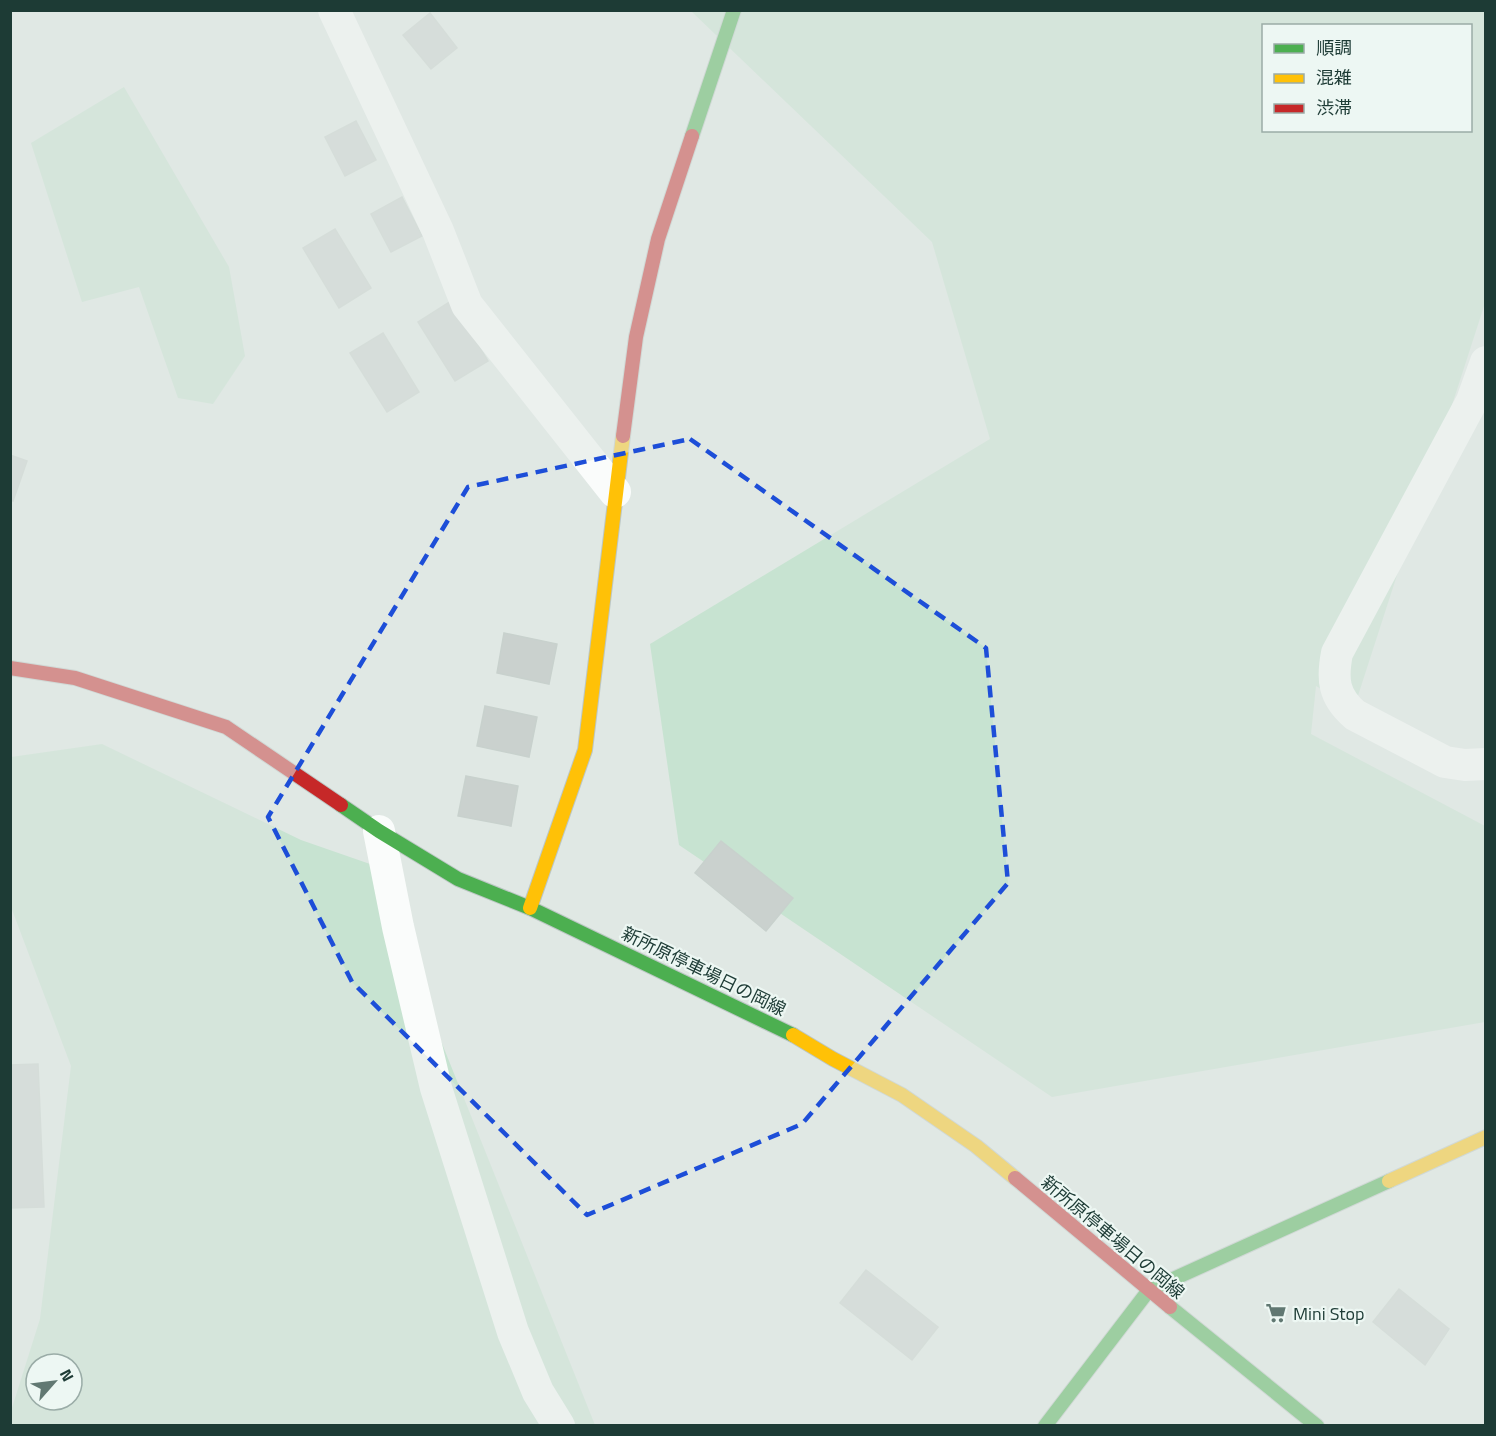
<svg xmlns="http://www.w3.org/2000/svg" width="1496" height="1436" font-family="'Titillium Web','Noto Sans JP',sans-serif">
<style>
.green{fill:#c7e3d1;fill-rule:evenodd}
.building{fill:#cad1ce;stroke:#c8d1cd;stroke-width:1.5}
.lines{fill:none;stroke-linecap:round;stroke-linejoin:round}
.fast-casing{stroke:#bcc7c4;stroke-width:16}
.slow-casing{stroke:#bcc7c4;stroke-width:16}
.jam-casing{stroke:#bcc7c4;stroke-width:16}
.street{stroke:#fafcfb;stroke-width:32}
.fast{stroke:#4caf50;stroke-width:14}
.slow{stroke:#ffc107;stroke-width:14}
.jam{stroke:#c62828;stroke-width:14}
.marked{fill:none;stroke:#1d4ed8;stroke-width:4.5;stroke-dasharray:12 8;stroke-linejoin:round}
.labels{text-anchor:middle;dominant-baseline:central;stroke-width:4.5;stroke-linejoin:round;paint-order:stroke}
.street-label{font-size:18px;fill:#1d3b35;stroke:#edf7f3}
.poi-label{font-size:18px;fill:#1d3b35;stroke:#edf7f3;text-anchor:start}
</style>
<rect width="100%" height="100%" fill="#e0e8e4"/>
<path class="green" d="M691 11H1485V303L1354 708 1316 686 1311 734 1485 826V1022L1052 1097 679 845 650 644 990 439 932 242ZM1264 26H1470V130H1264Z
M124 87 229 267 245 356 213 404 178 398 139 287 82 302 31 143Z
M102 744 301 840 370 864 595 1425H11V1411L40 1319 71 1066 11 907V757ZM36 1364H72V1400H36Z"/>
<path class="building" d="M430 13 457 48 431 69 403 35Z
M356 121 376 160 345 176 325 137Z
M402 197 422 236 391 252 371 214Z
M335 229 371 288 339 308 303 248Z
M451 301 488 361 455 381 418 322Z
M383 333 419 392 387 412 350 353Z
M10 455 27 461 13 501 10 500Z
M504 633 557 644 549 684 497 673Z
M485 706 537 717 529 757 477 746Z
M466 776 518 786 511 826 458 816Z
M721 841 793 898 766 931 695 873Z
M38 1064 44 1207 10 1208V1065Z
M866 1270 938 1327 912 1360 840 1303Z
M1399 1289 1449 1329 1425 1365 1373 1322Z"/>
<g class="lines">
<g class="fast-casing">
<path id="fast" d="M692 136 734 10
M341 805 379 831 458 879 530 908 793 1035
M1170 1307 1317 1426
M1045 1426 1149 1290 1389 1181"/>
</g>
<g class="slow-casing">
<path id="slow" d="M530 908 585 750 623 436
M793 1035 833 1059 902 1095 976 1146 1015 1178
M1389 1181 1486 1137"/>
</g>
<g class="jam-casing">
<path id="jam" d="M623 436 636 337 658 239 692 136
M10 668 75 678 226 727 341 805
M1015 1178 1170 1307"/>
</g>
<path class="street" d="M334 10 438 231 467 305 615 492
M1486 362 1472 401 1337 653C1332 679 1333 696 1355 715L1445 762 1465 765 1486 764
M379 831 398 927 436 1088 513 1332 538 1392 559 1426"/>
<use href="#fast" class="fast"/>
<use href="#slow" class="slow"/>
<use href="#jam" class="jam"/>
</g>
<path d="M0 0H1496V1436H0ZM690 439 986 648 1008 883 802 1124 587 1215 352 982 268 817 468 487Z" fill="#e0e8e4" fill-opacity=".55" fill-rule="evenodd"/>
<path class="marked" d="M690 439 986 648 1008 883 802 1124 587 1215 352 982 268 817 468 487Z"/>
<defs>
<g id="supermarket-bare" transform="scale(1.62)"><path d="M-6-5.5h2.5l.6 2H6L4.5 2H-2.5L-4.4-4H-6ZM-1.5 3.2a1.3 1.3 0 1 0 .1 0ZM3 3.2a1.3 1.3 0 1 0 .1 0Z" fill="#617872" stroke="#edf7f3" stroke-width="2.5" paint-order="stroke"/></g>
</defs>
<g fill-rule="evenodd">
<use href="#supermarket-bare" x="1276" y="1313"/>
</g>
<g class="labels">
<g class="street-label">
<text transform="translate(704 971) rotate(26)">新所原停車場日の岡線</text>
<text transform="translate(1113 1237) rotate(40)">新所原停車場日の岡線</text>
</g>
<g class="poi-label">
<text x="1293" y="1313">Mini Stop</text>
</g>
</g>
<rect width="1496" height="1436" fill="none" stroke="#1d3b35" stroke-width="24"/>
<rect x="1262" y="24" width="210" height="108" fill="#edf7f3" stroke="#9aaca7" stroke-width="1.5"/>
<rect x="1274" y="44" width="30" height="9" fill="#4caf50" stroke="#9aaca7" stroke-width="1.5"/>
<text x="1316" y="54" font-size="18" fill="#1d3b35">順調</text>
<rect x="1274" y="74" width="30" height="9" fill="#ffc107" stroke="#9aaca7" stroke-width="1.5"/>
<text x="1316" y="84" font-size="18" fill="#1d3b35">混雑</text>
<rect x="1274" y="104" width="30" height="9" fill="#c62828" stroke="#9aaca7" stroke-width="1.5"/>
<text x="1316" y="114" font-size="18" fill="#1d3b35">渋滞</text>
<g transform="translate(54 1382) rotate(62)"><circle r="28" fill="#edf7f3" stroke="#9aaca7" stroke-width="1.5"/>
<path d="M0-4.5L10 22L0 15L-10 22Z" fill="#617872"/>
<text y="-9" font-size="16" font-weight="bold" text-anchor="middle" fill="#1d3b35">N</text>
</g>
</svg>
